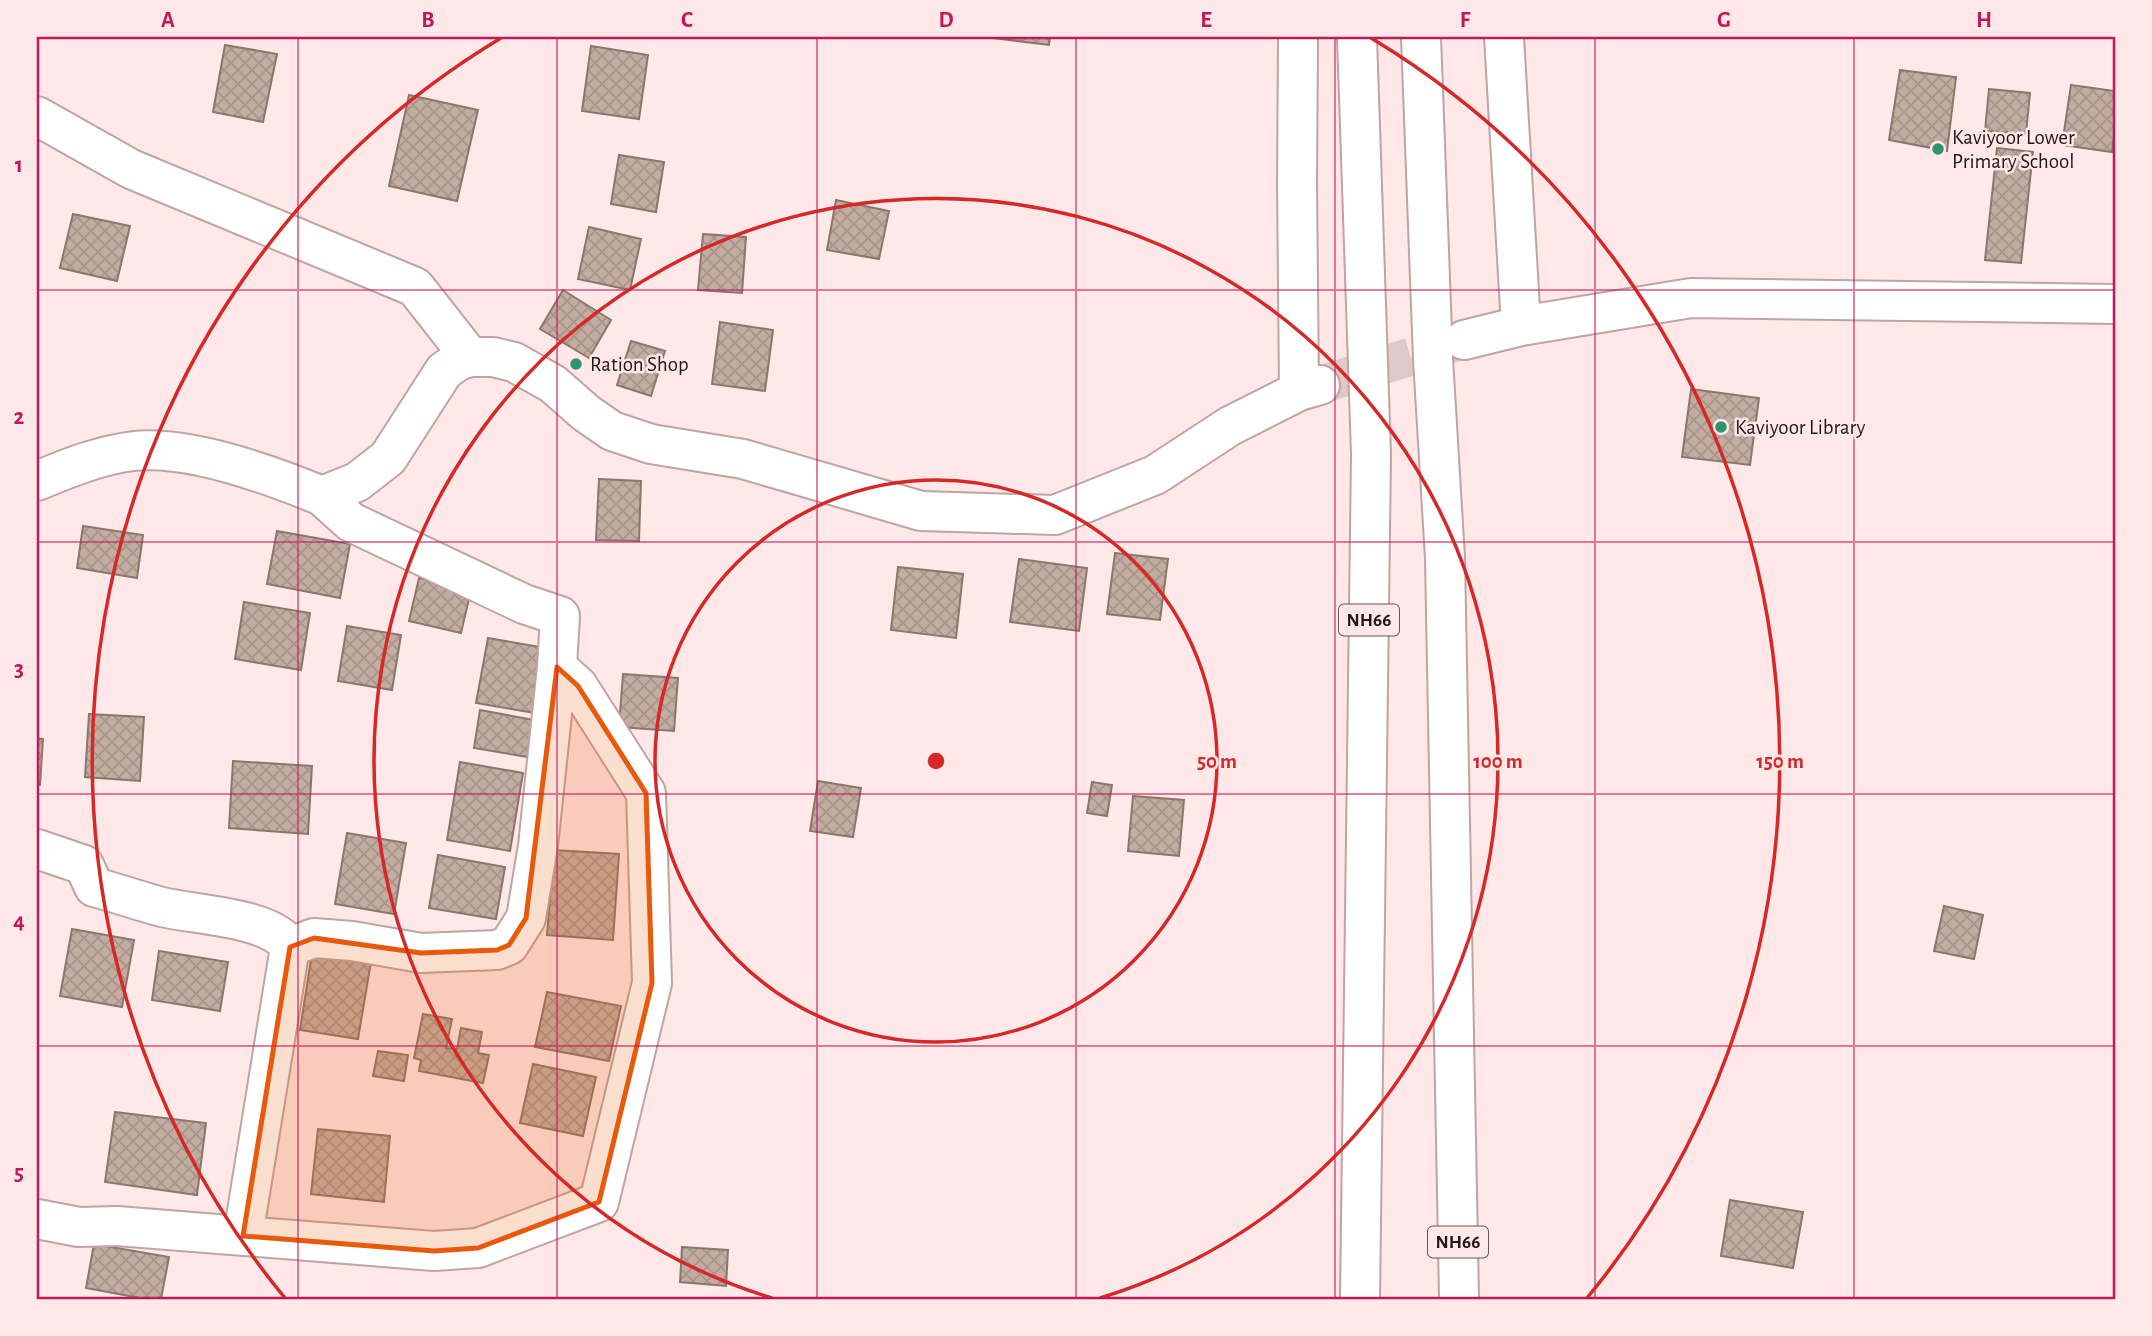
<svg xmlns="http://www.w3.org/2000/svg" width="2152" height="1336" font-family="'Alegreya Sans',sans-serif">
<style>
.building{fill:url(#building-cross-hatch);stroke:#8b766b;stroke-width:2}
.lines{fill:none;stroke-linecap:round;stroke-linejoin:round}
.secondary-tunnel{stroke:#dec9c8;stroke-width:38;stroke-dasharray:38 19;stroke-linecap:butt}
.street-casing{stroke:#bea4a3;stroke-width:42}
.secondary-casing{stroke:#bea4a3;stroke-width:42}
.highway-casing{stroke:#bea4a3;stroke-width:42}
.street{stroke:#fff;stroke-width:38}
.secondary{stroke:#fff;stroke-width:38}
.highway{stroke:#fff;stroke-width:38}
.marked{fill:#e8590c;fill-opacity:0.2;stroke:#e8590c;stroke-width:5;stroke-linejoin:round}
.grid{fill:none;stroke:#c2185b;stroke-width:2;stroke-opacity:0.55}
.ring{fill:none;stroke:#d62828;stroke-width:3.5}
.poi-dot{fill:#2e936e;stroke:#ffe8e7;stroke-width:2.5}
.labels{text-anchor:middle;dominant-baseline:central;stroke-width:5;stroke-linejoin:round;paint-order:stroke}
.shield{fill:#ffe8e7;stroke:#645655;stroke-width:2}
.shield-label{font-size:19px;font-weight:bold;fill:#211717}
.poi-label{font-size:21px;fill:#211717;stroke:#ffe8e7;text-anchor:start}
.centre{fill:#d62828;stroke:#ffe8e7;stroke-width:3.5}
.ring-label{font-size:21px;text-anchor:middle;font-weight:bold;fill:#d62828;stroke:#ffe8e7;stroke-width:5;stroke-linejoin:round;paint-order:stroke}
.neatline{fill:none;stroke:#c2185b;stroke-width:2.5}
.grid-label{font-size:23px;text-anchor:middle;font-weight:bold;fill:#c2185b}
</style>
<defs>
<pattern id="building-cross-hatch" width="8" height="8" patternUnits="userSpaceOnUse" patternTransform="scale(1.75)"><rect width="8" height="8" fill="#c3ada1"/><path d="M0 0l8 8M0 8l8-8" fill="none" stroke="#a7948a"/></pattern>
</defs>
<rect width="100%" height="100%" fill="#ffe8e7"/>
<path class="building" d="M985 37H1050L1049 45Z
M225 45 277 54 263 122 213 112Z
M591 46 648 55 639 119 582 111Z
M1900 70 1956 77 1947 151 1889 140Z
M2071 85 2115 91V127L2112 152 2062 145Z
M1989 89 2030 93 2026 134 1985 131Z
M409 95 478 110 457 201 389 186Z
M1997 148 2033 152 2021 263 1985 260Z
M619 155 664 162 656 212 611 204Z
M836 200 889 211 879 259 827 250Z
M73 214 130 226 117 281 60 268Z
M589 227 641 239 630 290 578 279Z
M703 234 746 237 742 293 698 290Z
M563 290 611 320 589 358 540 329Z
M720 322 773 330 765 391 712 384Z
M631 341 665 351 651 396 617 385Z
M1691 389 1759 398 1750 465 1682 457Z
M599 479 641 481 639 541 596 540Z
M83 526 143 535 137 578 77 568Z
M277 531 350 544 340 598 267 584Z
M1115 553 1168 559 1160 620 1107 614Z
M1019 559 1087 568 1079 631 1010 622Z
M898 567 963 574 956 638 891 630Z
M419 578 471 590 461 633 409 621Z
M244 602 310 613 301 670 235 659Z
M347 626 401 635 392 690 338 681Z
M488 638 546 648 535 713 476 703Z
M623 674 678 678 674 731 619 727Z
M480 710 534 720 528 757 474 748Z
M89 714 144 717 140 781 85 777Z
M37 738 43 739 40 785H37Z
M233 761 312 766 308 834 229 828Z
M460 762 523 773 510 851 447 840Z
M818 781 861 788 853 837 810 831Z
M1092 782 1112 785 1107 816 1087 813Z
M1133 796 1184 800 1179 856 1128 851Z
M347 833 406 843 394 914 335 904Z
M554 850 619 854 613 940 547 935Z
M438 855 505 867 496 919 429 908Z
M1944 906 1983 915 1974 959 1934 951Z
M72 929 134 940 122 1007 60 996Z
M159 951 228 962 220 1011 152 1000Z
M312 953 371 962 358 1039 300 1030Z
M547 992 621 1006 609 1061 535 1047Z
M423 1014 452 1019 446 1048 457 1049 461 1028 482 1032 478 1053 489 1055 483 1083 419 1071 421 1060 414 1058Z
M378 1051 408 1055 404 1081 373 1076Z
M533 1064 596 1077 583 1136 520 1123Z
M115 1112 206 1123 197 1195 105 1182Z
M318 1129 390 1136 384 1202 311 1194Z
M1730 1200 1803 1212 1793 1268 1721 1256Z
M94 1244 169 1257 161 1299H145L86 1288Z
M682 1247 728 1250 726 1286 680 1282Z"/>
<g class="lines">
<path class="secondary-tunnel" d="M1320 385 1464 340"/>
<g class="street-casing">
<path id="street" d="M37 116 131 169 415 287 470 357
M37 849 84 865 94 887C117 893 139 901 162 907 195 915 272 917 290 947L243 1236
M290 947 314 938 352 941 421 953 497 950 509 945 526 918 538 846 557 667
M37 1219 79 1227 117 1226 434 1251 478 1248 599 1202 652 983 646 793 578 686 557 667 560 616 524 604 351 522 322 496"/>
</g>
<g class="secondary-casing">
<path id="secondary" d="M1298 37 1297 183 1299 391
M1504 37 1521 326
M1464 340 1521 326 1691 298 2115 304
M37 481C68 468 100 455 134 451 190 445 271 475 322 496L357 482 388 458 444 371 458 361 470 357H493L514 362 553 384 586 413 612 431 651 444 743 459 921 511 1055 515 1155 475 1230 426 1299 391 1320 385"/>
</g>
<g class="highway-casing">
<path id="highway" d="M1357 37 1371 454 1360 1299
M1421 37 1433 359 1445 558 1459 1299"/>
</g>
<use href="#street" class="street"/>
<use href="#secondary" class="secondary"/>
<use href="#highway" class="highway"/>
</g>
<path class="marked" d="M557 667 578 686 646 793 652 983 599 1202 478 1248 434 1251 243 1236 290 947 314 938 421 953 497 950 509 945 526 918Z"/>
<path class="grid" d="M298 37V1299M557 37V1299M817 37V1299M1076 37V1299M1335 37V1299M1595 37V1299M1854 37V1299M37 290H2115M37 542H2115M37 794H2115M37 1046H2115"/>
<g class="ring">
<circle cx="936" cy="761" r="281"/>
<path d="M772 1298A562 562 0 1 1 1100 1298"/>
<path d="M285 1298A844 844 0 0 1 501 38M1371 38A844 844 0 0 1 1587 1298"/>
</g>
<g class="poi-dot">
<circle cx="1938" cy="149" r="7"/>
<circle cx="576" cy="364" r="7"/>
<circle cx="1721" cy="427" r="7"/>
</g>
<g class="labels">
<g class="shield">
<rect x="1339" y="604.5" width="60" height="31" rx="5"/>
<rect x="1428" y="1226.5" width="60" height="31" rx="5"/>
</g>
<g class="shield-label">
<text x="1369" y="620">NH66</text>
<text x="1458" y="1242">NH66</text>
</g>
<g class="poi-label">
<text x="1952" y="137">Kaviyoor Lower<tspan x="1952" dy="24">Primary School</tspan></text>
<text x="590" y="364">Ration Shop</text>
<text x="1735" y="427">Kaviyoor Library</text>
</g>
</g>
<circle cx="936" cy="761" r="10" class="centre"/>
<g class="ring-label">
<text x="1217" y="768">50 m</text>
<text x="1498" y="768">100 m</text>
<text x="1780" y="768">150 m</text>
</g>
<rect width="2152" height="1336" fill="none" stroke="#ffe8e7" stroke-width="77"/>
<rect x="38" y="38" width="2076" height="1260" class="neatline"/>
<g class="grid-label">
<text x="168" y="27">A</text>
<text x="428" y="27">B</text>
<text x="687" y="27">C</text>
<text x="946" y="27">D</text>
<text x="1206" y="27">E</text>
<text x="1465" y="27">F</text>
<text x="1724" y="27">G</text>
<text x="1984" y="27">H</text>
<text x="19" y="172">1</text>
<text x="19" y="424">2</text>
<text x="19" y="676">3</text>
<text x="19" y="928">4</text>
<text x="19" y="1180">5</text>
</g>
</svg>
